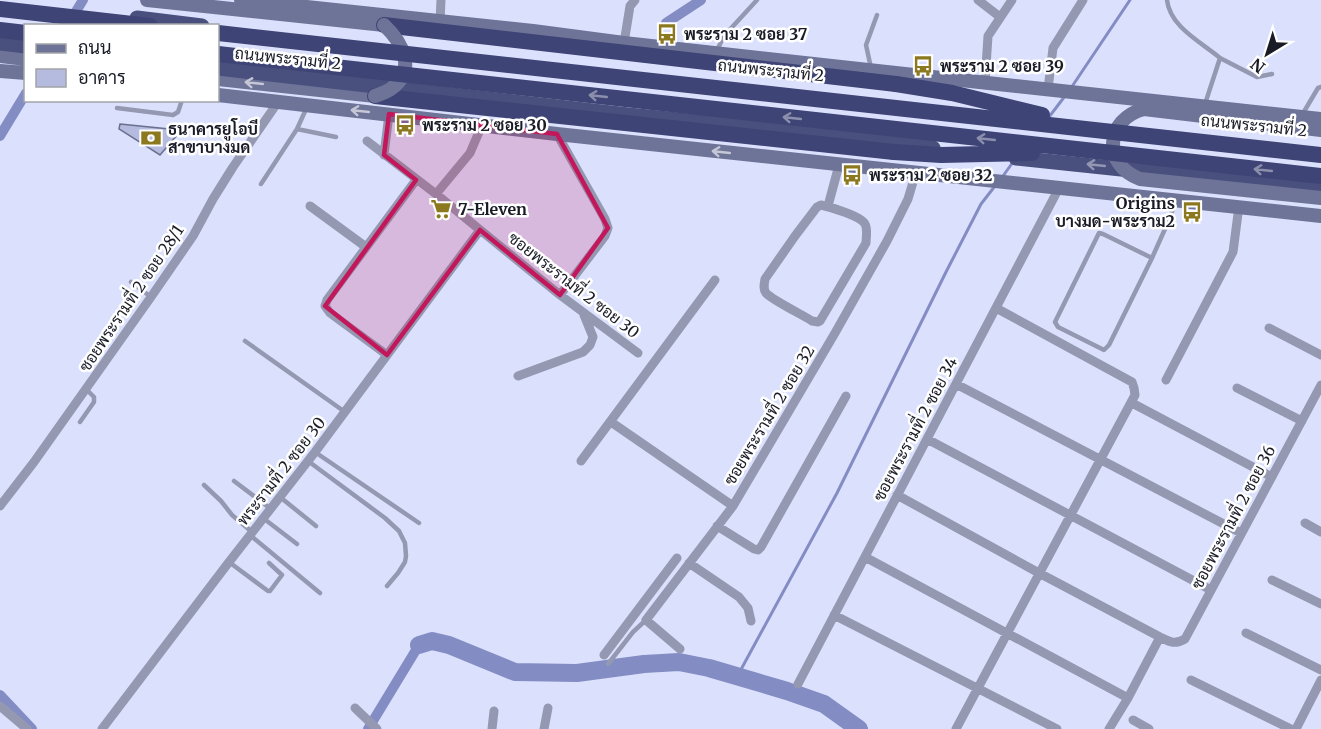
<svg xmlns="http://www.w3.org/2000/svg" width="1321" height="729" font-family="Merriweather,Sarabun,serif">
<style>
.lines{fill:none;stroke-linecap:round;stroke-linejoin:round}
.stream{stroke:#848dc3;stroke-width:3}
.canal{stroke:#848dc3;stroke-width:10}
.river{stroke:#848dc3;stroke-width:18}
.building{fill:#b5bbde;stroke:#6a708f;stroke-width:1.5}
.service{stroke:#9498b1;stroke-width:4.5}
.minor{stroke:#9498b1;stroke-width:9}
.secondary{stroke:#6e7498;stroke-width:14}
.trunk{stroke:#49507e;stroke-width:15}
.motorway{stroke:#3e4475;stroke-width:16}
.secondary-bridge{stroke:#6e7498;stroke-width:14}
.motorway-bridge{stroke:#3e4475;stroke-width:16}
.oneway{stroke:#c5c7d6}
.oneway2{stroke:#8b8fac}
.oneway3{stroke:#9296b2}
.marked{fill:#c2185b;fill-opacity:0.2;stroke:#c2185b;stroke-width:4.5;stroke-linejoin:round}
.labels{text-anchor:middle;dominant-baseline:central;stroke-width:5;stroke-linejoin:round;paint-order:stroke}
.poi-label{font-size:16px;font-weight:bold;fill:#191b27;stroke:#fff;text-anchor:start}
.street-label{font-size:16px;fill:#191b27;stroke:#fff}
</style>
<rect width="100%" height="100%" fill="#dbe1fd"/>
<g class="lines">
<path class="stream" d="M1071 88 1130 0
M1049 117 1065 96
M1003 176 1013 162
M738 675 837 493 946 272 981 204 995 186"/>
<path class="canal" d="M666 23 701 0
M67 26 83 0
M0 136 26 93
M0 695 32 729
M368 729 419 645"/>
<path class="river" d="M419 645 432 641 449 645 515 672 577 673 644 664 679 662 709 668 787 691 824 704 859 729"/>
</g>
<path class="building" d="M120 124 179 130V133L160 155 119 129Z"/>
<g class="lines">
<path class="service" d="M1167 0C1170 27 1201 42 1220 58L1205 104
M717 50 724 36 757 0
M1220 58 1257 77 1272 74
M871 68 866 45 877 15
M117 108 173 115 178 112 182 100
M1302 115 1318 88 1321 87
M297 129 336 137
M261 184 297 129 307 107
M1099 233 1103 234 1152 258 1109 345 1104 350 1058 327 1055 322Z
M1152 258 1165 229 1175 204
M131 282 151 297
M245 341 345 412
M80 422 94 402V397L86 389
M315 452 419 523
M308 461 385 518 399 531 405 543 406 556 405 562 398 573 387 586
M234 481 271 509
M204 485 221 501 232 515 252 532
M280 497 316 526
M263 518 297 544
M250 535 320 593
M229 562 268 591H270L282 575 269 563
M608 664 633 632 646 620"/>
<path class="minor" d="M978 0 1000 17
M440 22 441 0
M624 43 630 6 635 0
M985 82 988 36 1012 0
M1048 89 1053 48 1083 0
M557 134 605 219 608 228 605 236 560 295
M367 141 436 194 560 295 638 353
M384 155 389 114
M436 194 470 153 482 125
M821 205C830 207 861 216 865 224 868 229 866 237 866 243L820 321 818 322 812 321C803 315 772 300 766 293 763 289 764 285 765 279L795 236 817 207Z
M310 206 366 247
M828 206 839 165
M1269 328 1321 355
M387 355 330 313 325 306 327 300 416 180
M518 376 583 352 590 345 593 337 584 315
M1166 380 1233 252 1239 206
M956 384 1241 533
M1237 388 1302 421
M1132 403 1272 477
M611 422 733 506
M927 439 1211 590
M581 461 715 280
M897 495 1039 573 1160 637C1170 642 1174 645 1185 639L1321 385
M0 506 34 462 151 297 193 236 213 199 233 167 278 102
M1305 523 1321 532
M717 526 754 549 758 550 761 547 846 396
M865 557 1128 698
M689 563 739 597 748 608 751 621
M1272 580 1321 604
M834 615 1057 729
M1246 633 1321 670
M680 649 646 620 733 506 835 333 887 241 908 199 916 172
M604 655 677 558
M1191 680 1291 729
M798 684 1059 188
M0 706 27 729
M355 708 377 729
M1133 720 1149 729
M102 729 229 562 315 452 480 230
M492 729 494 711
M544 729 548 708
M956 729 1135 395 1134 388 1132 382 996 308
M1109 729 1128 698 1160 637
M1296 729 1321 680"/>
<path class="secondary" d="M147 0 384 25
M241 0 533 31 624 43 850 68 1321 119
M0 56 26 59
M0 71 26 73
M218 79 375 96
M218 95 557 134 1321 216"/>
<path class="trunk" d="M137 18 202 26
M0 43 26 46
M218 68 628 115 858 138 933 148
M1016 158 1321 190"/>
<path class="motorway" d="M0 9 150 26
M384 25 896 84
M0 30 26 33
M375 96 894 152"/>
<path class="secondary-bridge" d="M375 96C381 94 387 92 392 88 417 69 402 42 384 25
M1321 130 1144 109C1105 119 1102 165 1140 179L1321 198"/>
<path class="motorway-bridge" d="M218 33 1321 155
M218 54 1321 176
M896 84 952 93 1042 115
M894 152 941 155 1032 153"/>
</g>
<defs><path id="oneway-shaft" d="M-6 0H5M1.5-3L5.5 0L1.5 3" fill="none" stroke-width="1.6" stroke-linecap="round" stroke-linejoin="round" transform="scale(1.5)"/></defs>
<g class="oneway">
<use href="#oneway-shaft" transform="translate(254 83) rotate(-174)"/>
<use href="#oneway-shaft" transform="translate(360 111) rotate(-174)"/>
<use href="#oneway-shaft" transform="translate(721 152) rotate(-174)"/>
</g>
<g class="oneway2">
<use href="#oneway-shaft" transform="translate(598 96) rotate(-174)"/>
<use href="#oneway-shaft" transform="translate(792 118) rotate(-174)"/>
<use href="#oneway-shaft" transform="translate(986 139) rotate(-174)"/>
<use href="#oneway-shaft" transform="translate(1263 170) rotate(-174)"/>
</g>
<use class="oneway3" href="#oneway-shaft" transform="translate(1096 165) rotate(-174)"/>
<path class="marked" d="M389 114 557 134 608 228 560 295 480 230 387 355 325 306 416 180 384 155Z"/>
<defs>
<g id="bus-bare" transform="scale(1.62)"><path d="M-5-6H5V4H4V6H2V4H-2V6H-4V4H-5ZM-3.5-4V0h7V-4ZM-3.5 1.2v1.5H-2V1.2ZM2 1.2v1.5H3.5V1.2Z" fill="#8c791f" stroke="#fff" stroke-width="2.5" paint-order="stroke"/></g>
<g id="bank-bare" transform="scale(1.62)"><path d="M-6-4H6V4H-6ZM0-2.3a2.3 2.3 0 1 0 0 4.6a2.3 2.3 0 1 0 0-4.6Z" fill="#8c791f" stroke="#fff" stroke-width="2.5" paint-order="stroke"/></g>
<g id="supermarket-bare" transform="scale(1.62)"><path d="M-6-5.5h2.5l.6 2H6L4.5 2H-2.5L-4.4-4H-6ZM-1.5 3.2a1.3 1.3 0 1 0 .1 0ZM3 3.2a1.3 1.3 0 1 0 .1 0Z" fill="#8c791f" stroke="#fff" stroke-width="2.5" paint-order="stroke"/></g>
</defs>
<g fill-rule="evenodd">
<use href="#bus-bare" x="667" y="34"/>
<use href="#bus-bare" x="923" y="66"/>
<use href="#bus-bare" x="405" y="125"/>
<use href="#bank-bare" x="151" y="138"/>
<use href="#bus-bare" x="852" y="175"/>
<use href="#supermarket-bare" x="441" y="209"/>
<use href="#bus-bare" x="1192" y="212"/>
</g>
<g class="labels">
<g class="poi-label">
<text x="684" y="34">พระราม 2 ซอย 37</text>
<text x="940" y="66">พระราม 2 ซอย 39</text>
<text x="422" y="125">พระราม 2 ซอย 30</text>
<text x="168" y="129">ธนาคารยูโอบี<tspan x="168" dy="18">สาขาบางมด</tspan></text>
<text x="869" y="175">พระราม 2 ซอย 32</text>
<text x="1175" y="203" text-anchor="end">Origins<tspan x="1175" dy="18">บางมด-พระราม2</tspan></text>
<text x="458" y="209">7-Eleven</text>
</g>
<g class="street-label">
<text transform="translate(288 58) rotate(6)">ถนนพระรามที่ 2</text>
<text transform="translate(771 70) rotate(6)">ถนนพระรามที่ 2</text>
<text transform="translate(1254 125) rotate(6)">ถนนพระรามที่ 2</text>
<text transform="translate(574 285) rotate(38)">ซอยพระรามที่ 2 ซอย 30</text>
<text transform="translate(131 298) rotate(-56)">ซอยพระรามที่ 2 ซอย 28/1</text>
<text transform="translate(769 415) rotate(-59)">ซอยพระรามที่ 2 ซอย 32</text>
<text transform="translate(915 429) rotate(-62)">ซอยพระรามที่ 2 ซอย 34</text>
<text transform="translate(281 471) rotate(-52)">พระรามที่ 2 ซอย 30</text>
<text transform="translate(1233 517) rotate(-62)">ซอยพระรามที่ 2 ซอย 36</text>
</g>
</g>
<rect x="24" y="24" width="195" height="78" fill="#ffffff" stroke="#a3a4a9" stroke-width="1.5"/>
<rect x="36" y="44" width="30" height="9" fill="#6e7498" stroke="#a3a4a9" stroke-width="1.5"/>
<text x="78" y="54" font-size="18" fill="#191b27">ถนน</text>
<rect x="36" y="69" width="30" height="18" fill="#b5bbde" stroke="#a3a4a9" stroke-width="1.5"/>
<text x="78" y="84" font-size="18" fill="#191b27">อาคาร</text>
<g transform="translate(1267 54) rotate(218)" stroke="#ffffff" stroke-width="4.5" paint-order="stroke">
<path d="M0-4.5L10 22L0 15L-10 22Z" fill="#191b27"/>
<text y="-9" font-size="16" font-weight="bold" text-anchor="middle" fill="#191b27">N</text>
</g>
</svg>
